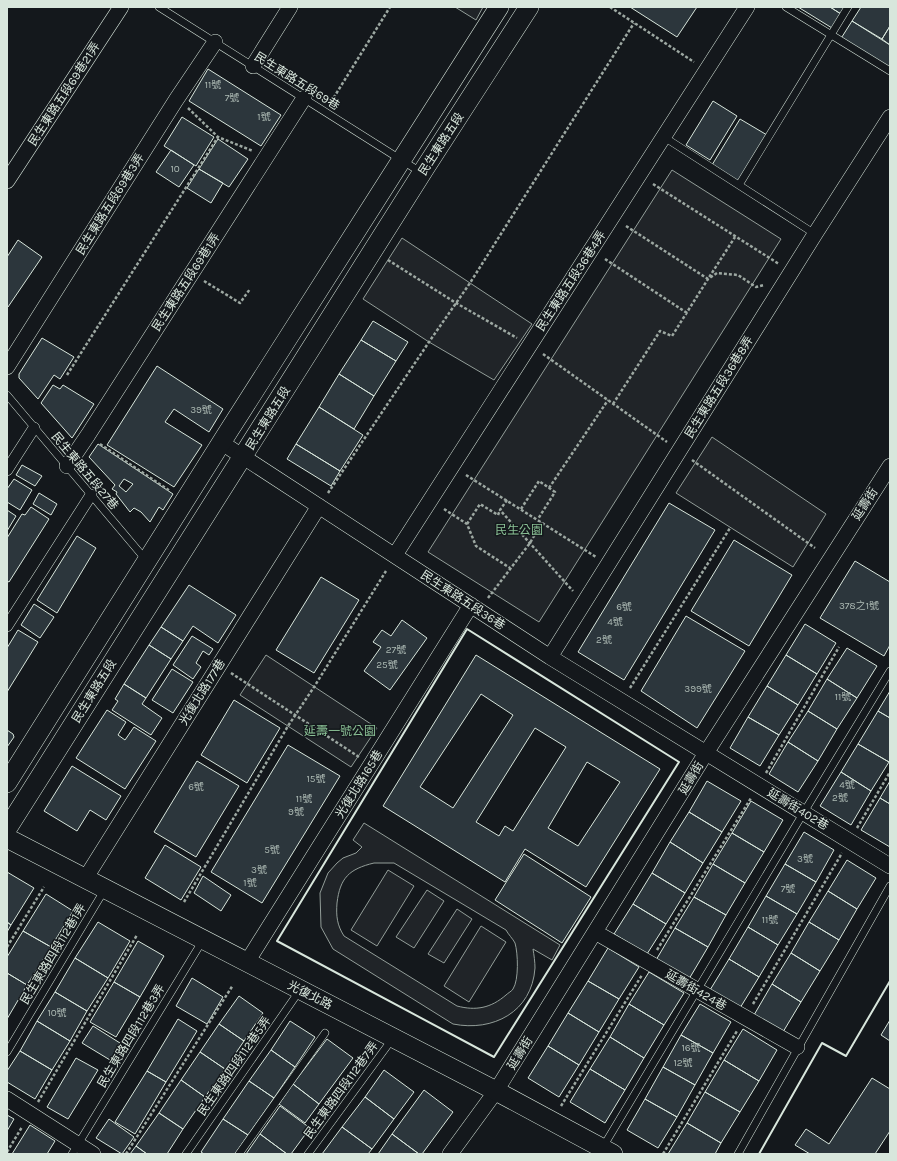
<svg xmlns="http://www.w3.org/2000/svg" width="897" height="1161" font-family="Karla,'Noto Sans TC',sans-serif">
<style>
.green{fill:#202428;stroke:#939e99;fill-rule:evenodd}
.building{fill:#2c363c;stroke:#d8e6dc;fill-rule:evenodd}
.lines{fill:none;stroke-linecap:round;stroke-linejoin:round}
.service-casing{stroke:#d8e6dc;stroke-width:8}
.pedestrian-casing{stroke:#d8e6dc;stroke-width:12}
.minor-casing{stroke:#d8e6dc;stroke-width:16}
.tertiary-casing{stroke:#d8e6dc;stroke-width:20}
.path{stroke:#9da8a2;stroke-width:2.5;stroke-dasharray:3 2;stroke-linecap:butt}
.service{stroke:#14181c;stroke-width:7}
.pedestrian{stroke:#14181c;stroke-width:11}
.minor{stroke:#14181c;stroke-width:15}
.tertiary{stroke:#14181c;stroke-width:19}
.wall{stroke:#d8e6dc;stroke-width:2}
.labels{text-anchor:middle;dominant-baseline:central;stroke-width:3;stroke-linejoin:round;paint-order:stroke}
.number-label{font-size:10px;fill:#adbab4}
.street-label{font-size:12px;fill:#d8e6dc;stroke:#14181c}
.park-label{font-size:12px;fill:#8ac095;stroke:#14181c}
</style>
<rect width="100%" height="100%" fill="#14181c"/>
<path class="green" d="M455 7H483L476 20Z
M672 170 781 239 539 622 428 552Z
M402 238 532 324 494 380 429 342 363 299Z
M712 437 826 514 793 567 676 493Z
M266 655 377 728 351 767 240 695Z
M364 823 560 945 552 960 533 949C534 955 535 962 535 968 532 1012 493 1032 453 1024L333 949 321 927 320 893 328 873 337 863 343 858 356 853 362 847 353 840ZM374 863H394L506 930C508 934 513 939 515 943 518 953 519 980 513 989 512 991 508 993 506 995 491 1008 476 1011 457 1006L344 936C337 925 336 916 337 903 340 878 349 869 374 863Z
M388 870 414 886 377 946 351 930Z
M427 890 444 901 414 948 396 937Z
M457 909 472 919 444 963 428 954Z
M481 926 506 942 469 1002 444 986Z"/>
<path class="building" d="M630 7H697L677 37Z
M798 7H830L841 14 832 28Z
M830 7H846L841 14Z
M861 7H890V26L882 39 852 21Z
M852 21 890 45V71L840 40Z
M890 26V45L882 39Z
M208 69 281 115 261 146 189 101Z
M713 101 737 116 710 160 686 145Z
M182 117 214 137 196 166 164 146Z
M740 119 767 135 738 181 712 165Z
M218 139 248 159 229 187 199 169Z
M171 150 194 165 179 187 156 172Z
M199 169 223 183 211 203 187 188Z
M18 240 42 257 8 307 7 306V257Z
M373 321 408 342 396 361 361 340Z
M42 338 74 357 60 379 54 375 38 399 19 378V374Z
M361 340 396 361 374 396 339 374Z
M157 366 223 409 209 432 174 409 165 422 202 445 174 487 107 445Z
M339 374 374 396 354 429 319 407Z
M53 385 60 389 63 385 94 404 72 438 41 403Z
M319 407 363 435 340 471 296 444Z
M98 444 173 494 163 510 159 507 150 522 141 512 134 508 130 512 116 494 117 492 112 489 115 485 89 457Z
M296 444 340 471 331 486 287 459Z
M22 465 42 476 35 486 16 475Z
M14 479 32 490 20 510 7 502V489Z
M124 479 133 484 126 492 119 486Z
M39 493 57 504 51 515 33 504Z
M669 503 715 530 624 680 578 652Z
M31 507 49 519 9 582 7 581V538L22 514 25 515Z
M7 510 16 516 7 531Z
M77 536 96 548 57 613 37 600Z
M734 540 792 575 749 646 691 611Z
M855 561 890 582V645L884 656 820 618Z
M321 577 359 600 314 673 276 650Z
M189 585 236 615 218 643 193 626 183 641 161 627Z
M34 604 54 617 40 638 21 625Z
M686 616 745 651 697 728 641 691Z
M402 620 427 638 390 690 364 671 381 647 373 642 382 630 391 636Z
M805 624 836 643 817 674 786 655Z
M161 627 183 641 171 659 149 645Z
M18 630 38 642 7 692V648Z
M192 636 213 649 209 655 203 651 196 663 201 667 193 679 173 665Z
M149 645 171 659 146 698 124 684Z
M847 648 877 666 857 698 827 679Z
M476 655 660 769 586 887 525 849 505 882 383 806ZM481 694 513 715 453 808 420 787ZM535 728 566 747 513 831 505 826 499 836 476 822ZM587 762 620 782 578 846 548 828Z
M786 655 817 674 798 705 767 686Z
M172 669 193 682 173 713 152 700Z
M827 679 857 698 837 729 808 711Z
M124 684 146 698 142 704 162 718 151 735 112 710 118 701 115 699Z
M767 686 798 705 779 735 748 717Z
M890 691V718L878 711Z
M234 700 280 728 247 783 201 755Z
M107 710 126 722 118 735 125 740 134 727 156 741 125 789 76 758Z
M808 711 837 729 818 761 788 742Z
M878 711 890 718V760L889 762 858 744Z
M748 717 779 735 760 766 730 748Z
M7 730 13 734 14 737 7 747Z
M788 742 818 761 798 792 769 774Z
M858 744 889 762 871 791 841 772Z
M288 745 340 776 262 903 211 872Z
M197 761 239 786 196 857 154 832Z
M72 766 121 796 106 820 90 810 77 831 44 811Z
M841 772 871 791 851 825 820 806Z
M707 781 741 801 722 832 689 812Z
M890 781V804L880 798Z
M880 798 890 804V847L861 830Z
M751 801 783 820 764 852 732 833Z
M689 812 722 832 703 863 670 842Z
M804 832 834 850 816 882 785 864Z
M732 833 764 852 745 883 713 864Z
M670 842 703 863 685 893 652 873Z
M165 845 201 867 181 900 145 878Z
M524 854 591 897 562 943 495 900Z
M847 860 876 878 857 909 828 891Z
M713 864 745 883 726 915 694 897Z
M785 864 816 882 797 914 766 896Z
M7 872 34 888 11 925 7 922Z
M652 873 685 893 666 924 633 904Z
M203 876 231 895 221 911 194 893Z
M828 891 857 909 839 940 809 922Z
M46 894 73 911 51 947 23 931Z
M766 896 797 914 778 945 748 927Z
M694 897 726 915 708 947 675 928Z
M633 904 666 924 647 954 614 934Z
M7 922 11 925 7 932Z
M98 922 130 941 108 978 75 958Z
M809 922 839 940 820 971 791 953Z
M748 927 778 945 759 977 729 959Z
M675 928 708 947 689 979 656 960Z
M23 931 51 947 27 985 7 973V957Z
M138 941 164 956 140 997 114 982Z
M608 948 639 967 619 999 588 981Z
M791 953 820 971 801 1002 772 984Z
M75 958 108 978 87 1011 55 992Z
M729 959 759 977 740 1008 710 990Z
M649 972 684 993 664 1025 629 1004Z
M7 973 27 985 7 1019Z
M192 978 223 997 207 1024 176 1006Z
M588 981 619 999 599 1032 568 1013Z
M114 982 140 997 116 1037 90 1022Z
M772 984 801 1002 783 1032 754 1015Z
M55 992 87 1011 70 1041 37 1021Z
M239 996 263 1013 244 1041 219 1024Z
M629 1004 664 1025 644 1058 610 1037Z
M700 1004 731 1022 713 1053 681 1035Z
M568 1013 599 1032 579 1065 548 1046Z
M178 1019 197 1031 166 1082 147 1071Z
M890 1020V1041L881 1035Z
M37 1021 70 1041 52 1070 20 1051Z
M290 1021 315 1037 295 1067 271 1050Z
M219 1024 244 1041 225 1069 200 1052Z
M93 1026 120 1043 114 1052 120 1056 115 1063 82 1043Z
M743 1029 777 1050 759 1081 724 1060Z
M681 1035 713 1053 695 1085 663 1067Z
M610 1037 644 1058 625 1090 590 1069Z
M327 1039 353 1058 319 1104 293 1084Z
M548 1046 579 1065 559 1097 528 1078Z
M271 1050 295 1067 274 1098 249 1081Z
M20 1051 52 1070 35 1099 7 1082V1071Z
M200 1052 225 1069 205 1097 181 1080Z
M76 1058 98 1070 68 1119 47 1107Z
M724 1060 759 1081 740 1112 705 1092Z
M663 1067 695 1085 677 1117 645 1099Z
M590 1069 625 1090 605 1123 570 1102Z
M384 1070 414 1092 394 1119 365 1097Z
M147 1071 166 1082 135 1134 115 1122Z
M872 1078 890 1089V1131L875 1154H810L795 1145 806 1129 829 1144Z
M181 1080 205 1097 183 1129 159 1113Z
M249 1081 274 1098 248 1135 223 1119Z
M293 1084 319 1104 305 1123 279 1104Z
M424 1090 453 1112 422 1154H419L392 1134Z
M705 1092 740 1112 721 1143 687 1123Z
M365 1097 394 1119 372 1149 342 1127Z
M645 1099 677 1117 658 1148 627 1130Z
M280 1106 310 1128 291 1154H287L260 1134Z
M159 1113 183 1129 167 1154H147L136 1146Z
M7 1115 14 1119 7 1131Z
M109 1119 134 1137 122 1154 96 1138Z
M223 1119 248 1135 235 1154H204L201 1152Z
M687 1123 721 1143 715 1154H668Z
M30 1125 55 1141 47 1154H12Z
M342 1127 372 1149 368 1154H322Z
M260 1134 287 1154H246Z
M392 1134 419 1154H378Z
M136 1146 147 1154H130Z"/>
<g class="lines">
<g class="service-casing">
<path id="service" d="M159 7 422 173
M786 7 890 71
M664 137 815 234
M739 185 848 7
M7 395 146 560
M7 1052 105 889
M603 1147 804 812 890 671
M72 1154 203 940
M186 1154 300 990
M239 1154 325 1033
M308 1154 393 1038
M738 1154 890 886"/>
</g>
<g class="pedestrian-casing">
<path id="pedestrian" d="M7 470 34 428
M7 626 91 495"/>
</g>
<g class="minor-casing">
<path id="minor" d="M253 66 290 7
M7 181 121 7
M7 367 176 100 215 42
M222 443 550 657 890 866
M67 466 88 435 304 98
M395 555 747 7
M550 657 815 234 890 117
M85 879 319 506
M595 932 797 1047
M247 962 471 605
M7 1099 93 1154
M450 1154 496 1091 706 753 890 466"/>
</g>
<g class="tertiary-casing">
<path id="tertiary" d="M7 783 228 432 499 7
M7 829 425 168 529 7
M7 838 496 1091 613 1154"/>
</g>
<path class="path" d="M610 7 694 62
M331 102 390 7
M188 108 218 137 253 151
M653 184 779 264
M626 226 708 279 735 237
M605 259 687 313
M388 260 456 303 517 338
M204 281 240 303 250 289
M543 354 667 442
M67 375 218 137
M613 404 660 331 672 336 708 279 717 273 738 275 756 287 764 285
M100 444 170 491
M692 460 815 548
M466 475 596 557
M549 488 608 400
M328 493 429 342 470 283 634 23
M507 500 500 510 573 591
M444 509 467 524 476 546 510 568
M521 509 539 481 555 492 538 519
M467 524 480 504 498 515 500 510
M488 598 530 543 542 522
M231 673 359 757
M630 688 730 528
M766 773 839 647
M857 828 890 772
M184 902 288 726 314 687 386 571
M7 947 44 887
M657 950 751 798
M753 1004 842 853
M38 1102 137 935
M561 1106 642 975
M7 1152 22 1127
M126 1154 233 985
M663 1154 737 1031"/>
<use href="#service" class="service"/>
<use href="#pedestrian" class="pedestrian"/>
<use href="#minor" class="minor"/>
<use href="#tertiary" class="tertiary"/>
<path class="wall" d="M467 629 679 762 494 1057 277 941Z
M759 1154 822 1043 846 1056 890 981"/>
</g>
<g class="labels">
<g class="number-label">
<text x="213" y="85">11號</text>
<text x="232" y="98">7號</text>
<text x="264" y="117">1號</text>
<text x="175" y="169">10</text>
<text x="201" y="410">39號</text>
<text x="859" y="606">378之1號</text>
<text x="624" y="607">6號</text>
<text x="615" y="622">4號</text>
<text x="604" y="640">2號</text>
<text x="396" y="650">27號</text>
<text x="387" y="665">25號</text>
<text x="698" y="689">399號</text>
<text x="843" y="697">11號</text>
<text x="316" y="779">15號</text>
<text x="847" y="785">4號</text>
<text x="196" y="787">6號</text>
<text x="840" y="798">2號</text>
<text x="304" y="799">11號</text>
<text x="296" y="812">9號</text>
<text x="272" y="850">5號</text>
<text x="805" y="859">3號</text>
<text x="259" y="870">3號</text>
<text x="250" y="883">1號</text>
<text x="788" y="889">7號</text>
<text x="770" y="920">11號</text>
<text x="57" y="1013">10號</text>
<text x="691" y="1048">16號</text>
<text x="683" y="1063">12號</text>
</g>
<g class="street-label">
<text transform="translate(297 81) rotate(32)">民生東路五段69巷</text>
<text transform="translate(64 94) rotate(-57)">民生東路五段69巷21弄</text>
<text transform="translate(441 144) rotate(-57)">民生東路五段</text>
<text transform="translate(110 204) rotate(-58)">民生東路五段69巷3弄</text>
<text transform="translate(571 281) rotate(-57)">民生東路五段36巷4弄</text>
<text transform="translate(186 282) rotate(-57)">民生東路五段69巷1弄</text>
<text transform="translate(719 387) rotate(-58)">民生東路五段36巷8弄</text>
<text transform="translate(268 418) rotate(-58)">民生東路五段</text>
<text transform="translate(85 471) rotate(50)">民生東路五段27巷</text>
<text transform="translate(865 504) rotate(-57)">延壽街</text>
<text transform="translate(463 600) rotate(33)">民生東路五段36巷</text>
<text transform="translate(94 691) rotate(-58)">民生東路五段</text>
<text transform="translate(202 692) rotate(-58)">光復北路177巷</text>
<text transform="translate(691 778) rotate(-59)">延壽街</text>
<text transform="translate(359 784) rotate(-58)">光復北路165巷</text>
<text transform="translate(798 809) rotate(31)">延壽街402巷</text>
<text transform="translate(53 954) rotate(-59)">民生東路四段112巷1弄</text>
<text transform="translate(696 990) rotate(30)">延壽街424巷</text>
<text transform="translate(310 995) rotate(27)">光復北路</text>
<text transform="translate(131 1036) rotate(-59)">民生東路四段112巷3弄</text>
<text transform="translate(520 1053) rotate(-58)">延壽街</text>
<text transform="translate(234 1066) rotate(-55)">民生東路四段112巷5弄</text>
<text transform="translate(341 1090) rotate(-54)">民生東路四段112巷7弄</text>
</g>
<g class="park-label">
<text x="519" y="530">民生公園</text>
<text x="340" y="731">延壽一號公園</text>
</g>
</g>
<rect width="897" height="1161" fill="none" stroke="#d8e6dc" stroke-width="16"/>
</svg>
